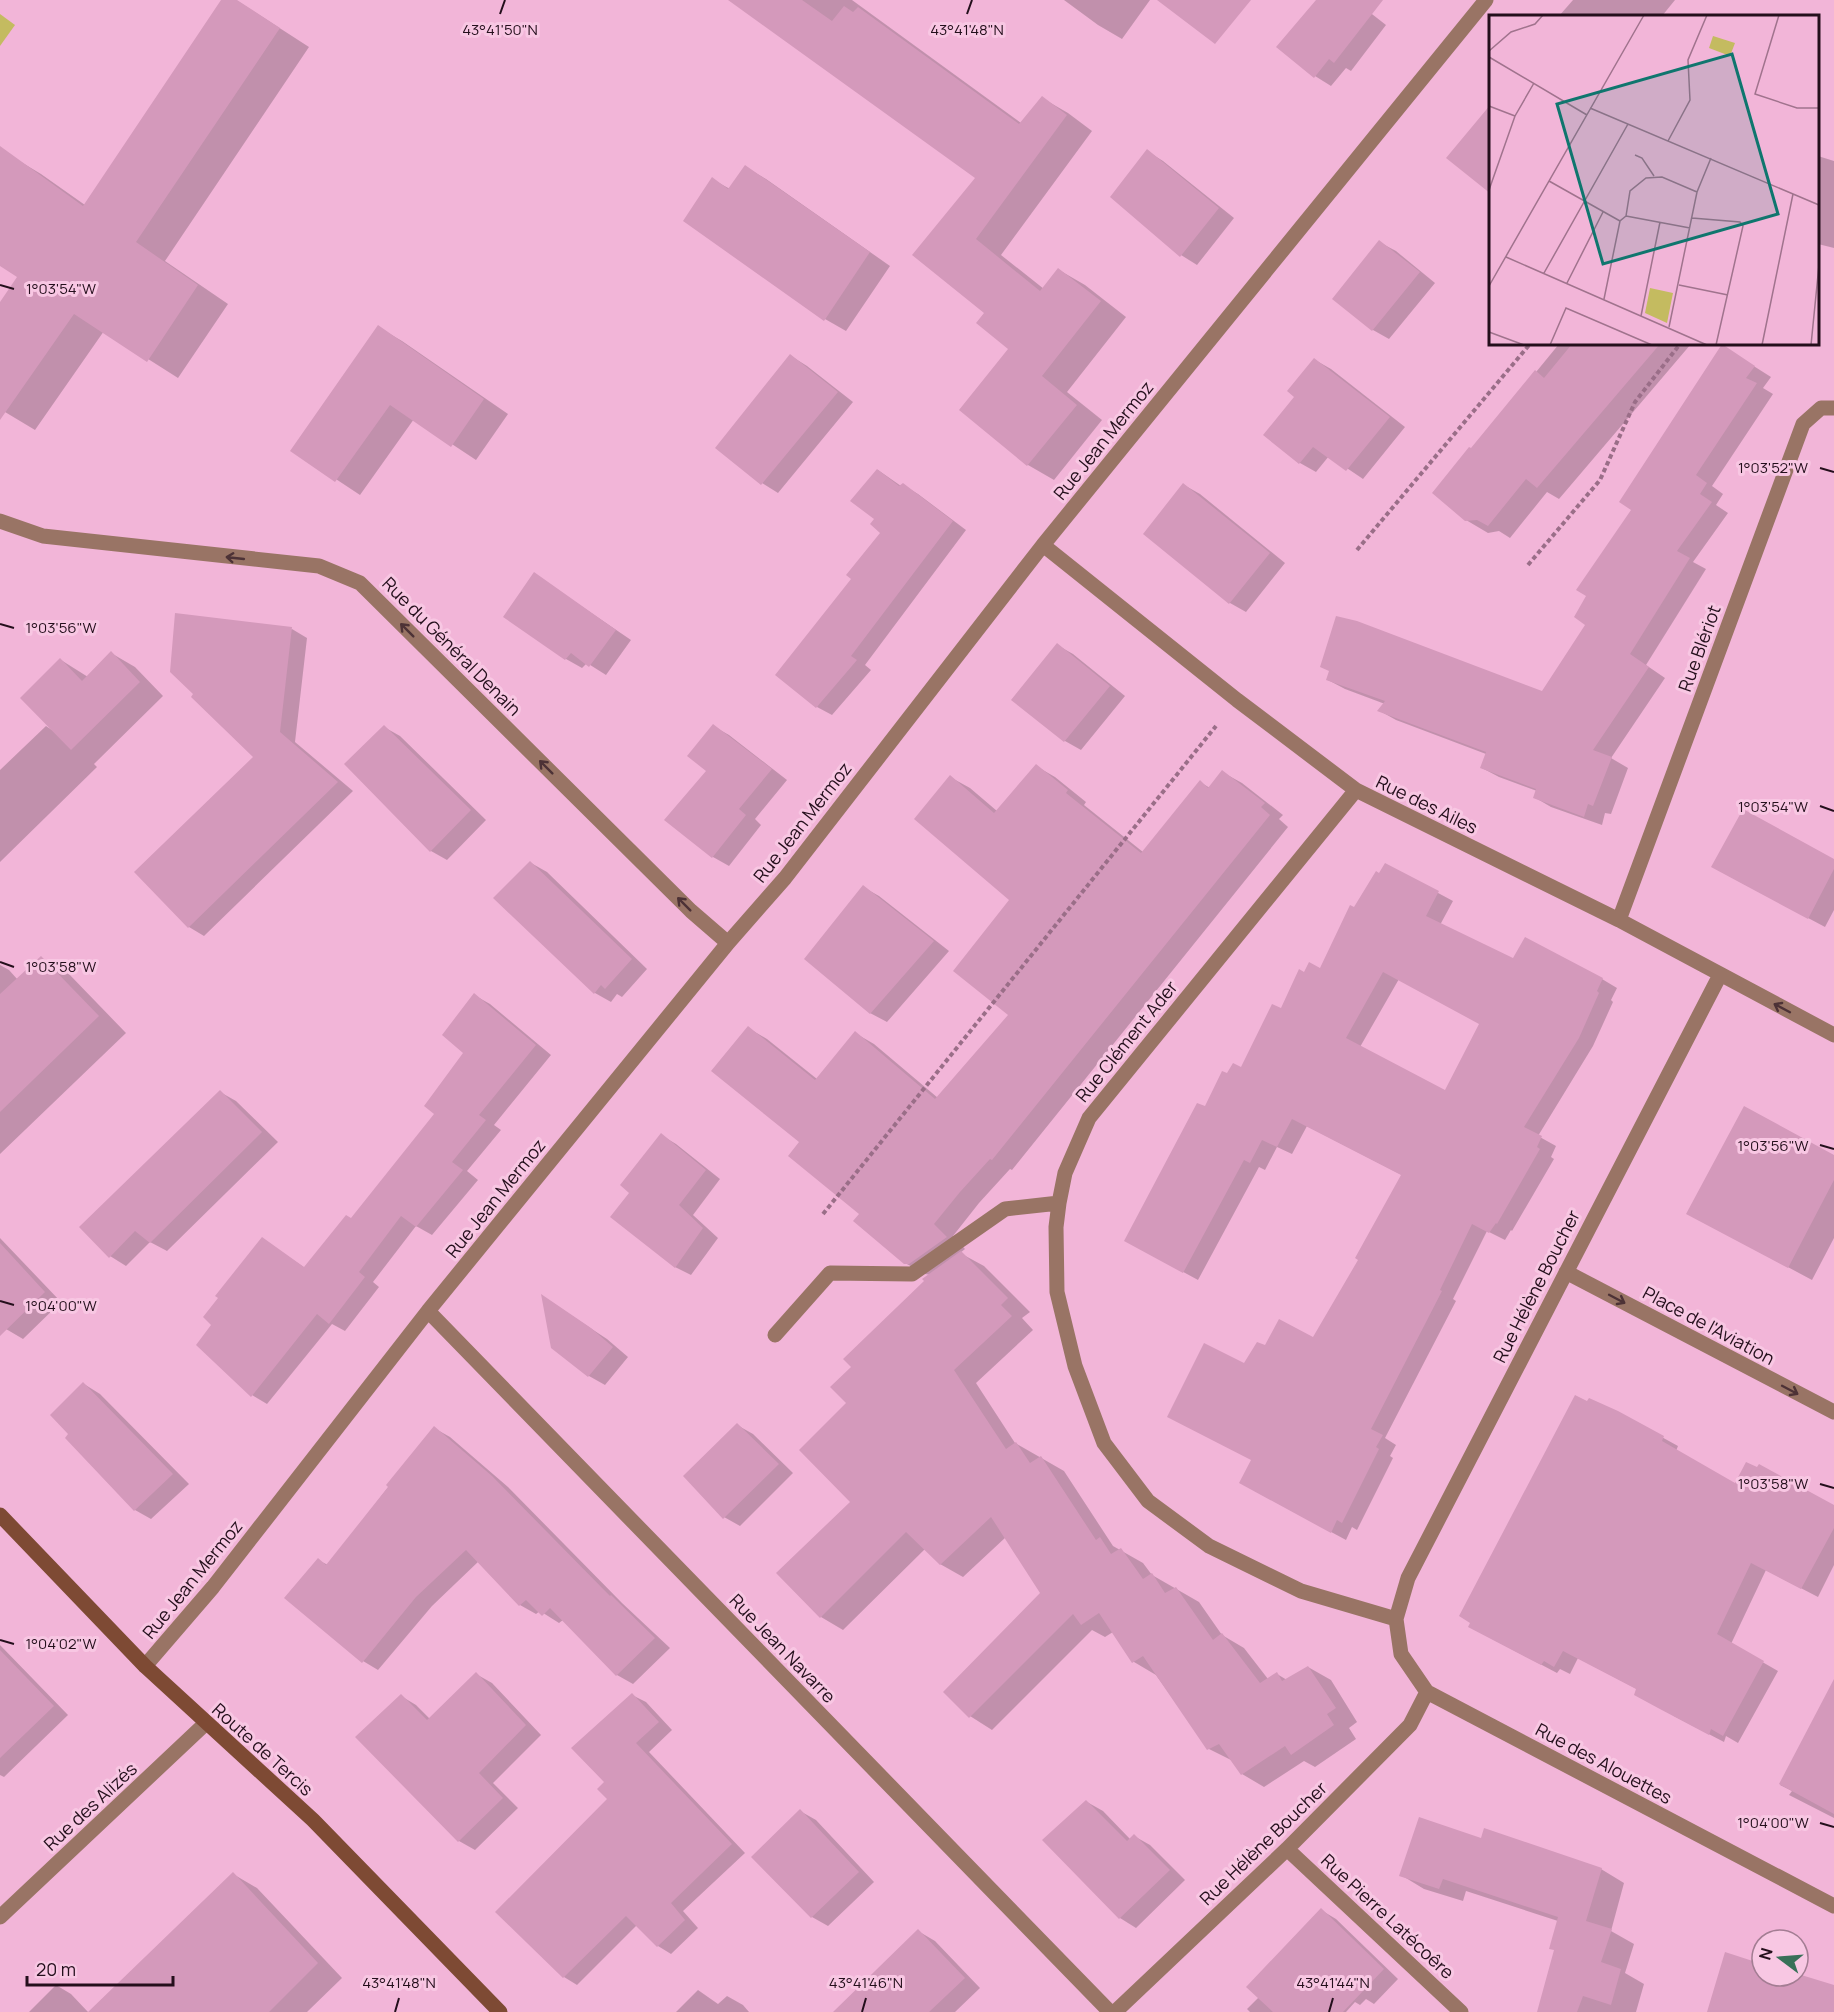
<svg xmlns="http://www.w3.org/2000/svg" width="1834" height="2012" font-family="Manrope,sans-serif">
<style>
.green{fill:#c4bb60}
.shadow{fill:#0003;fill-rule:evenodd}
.building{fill:#d499bb;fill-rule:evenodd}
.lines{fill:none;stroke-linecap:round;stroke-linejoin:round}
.path{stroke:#9a6e88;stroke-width:4;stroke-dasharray:4.5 3;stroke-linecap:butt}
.minor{stroke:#997465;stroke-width:15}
.secondary{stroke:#7e4a34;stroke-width:15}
.oneway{stroke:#4d3236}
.ticks{fill:none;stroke:#240f1c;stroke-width:2}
.labels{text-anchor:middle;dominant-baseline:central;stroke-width:6;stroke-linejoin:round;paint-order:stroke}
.street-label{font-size:18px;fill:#240f1c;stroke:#f8c7e3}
.inset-road{fill:none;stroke:#a0738d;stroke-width:1.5}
.view{fill:#0f766e;fill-opacity:0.15;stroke:#0f766e;stroke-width:3}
.inset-edge{fill:none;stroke:#240f1c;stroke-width:3}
.ticks-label{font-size:15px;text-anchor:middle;fill:#240f1c;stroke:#f8c7e3;stroke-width:6;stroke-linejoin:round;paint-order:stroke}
</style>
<rect width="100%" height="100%" fill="#f2b5d8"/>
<path class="green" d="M0 14 15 25 0 46Z"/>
<path class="shadow" d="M223 0H236L309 47 165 261 228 304 178 378 104 331 35 430 0 409V304L19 277 0 264V173L11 156 41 174 85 205Z
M731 0H852L1021 123 1042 98 1068 113 1092 131 1001 255 1044 289 1059 270 1085 285 1126 317 1067 392 1102 420 1054 480 1028 465 961 410 1010 349 986 313 914 254 977 178Z
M1064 0H1150L1122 39 1098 25Z
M1318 0H1354L1386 25 1351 71 1346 68 1331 86 1315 76Z
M1573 0H1675L1662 16H1559Z
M1147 151 1163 161 1234 218 1197 265 1181 255Z
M1818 156 1834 161V248L1818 244Z
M745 167 766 179 890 266 846 331 825 319 712 179 730 189Z
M1379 242 1396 251 1435 283 1389 339 1373 330 1334 299Z
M378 327 402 341 508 414 476 460 414 419 360 495 292 450Z
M1559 344H1691L1559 499 1547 492 1510 538 1499 531 1488 533 1466 520 1472 450Z
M1722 346 1771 377 1763 388 1773 394 1712 486 1723 494 1716 505 1728 513 1693 562 1706 569 1646 665 1665 678 1611 758 1628 768 1611 814 1605 813 1602 825 1551 807 1534 797 1537 791 1499 777 1482 768 1486 754 1396 720 1380 711 1385 704 1345 689 1328 680 1542 692 1587 625 1633 510Z
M791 356 807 366 853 402 778 493 762 483Z
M1315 360 1331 369 1405 427 1363 479 1329 456 1316 472 1300 463 1296 397Z
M878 470 901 486 903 485 918 494 966 530 865 665 871 670 832 715 817 707 853 579 882 533 876 519Z
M1184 485 1200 494 1285 563 1246 612 1230 603 1145 534Z
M534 574 631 640 606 675 587 663 582 668 566 659Z
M292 629 307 638 295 742 353 791 204 936 189 927 137 872 255 757 195 694Z
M1057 645 1073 654 1125 696 1081 750 1065 741 1013 699Z
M111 653 135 667 163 696 94 764 97 767 0 862V770L46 726 52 730 61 660 88 677Z
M713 726 729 735 787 780 755 819 761 825 729 866 713 857 708 770Z
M384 727 400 736 486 820 447 860 431 851 346 764Z
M1036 766 1055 777 1086 802 1084 805 1143 852 1200 782 1210 788 1222 772 1242 783 1283 815 1279 819 1288 827 1012 1170 1010 1169 979 1203 953 1236 965 1249 960 1253 984 1266 1030 1312 1022 1318 1033 1330 976 1383 1015 1443 1064 1471 1113 1546 1143 1563 1152 1575 1199 1602 1222 1635 1244 1648 1268 1679 1277 1674 1287 1680 1308 1667 1331 1680 1357 1722 1349 1728 1356 1739 1315 1767 1304 1761 1264 1787 1242 1774 1233 1761 1209 1749 1156 1675 1134 1662 1113 1632 1105 1637 1092 1630 992 1730 970 1716 1042 1593 1006 1537 963 1577 940 1564 925 1549 843 1630 821 1617 852 1502 848 1403 854 1368 931 1275 925 1274 905 1263 801 1142 748 1028 767 1039 817 1079 855 1033 874 1044 938 1098 1010 1014 1012 899 950 777 970 788 997 811Z
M1834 861V910L1825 927 1729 876Z
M531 863 547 872 647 969 622 997 617 994 611 1002 595 993Z
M1386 865 1453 901 1440 925 1513 960 1602 979 1617 988 1611 1000 1613 1002 1593 1046 1538 1136 1556 1146 1551 1157 1554 1159 1512 1231 1511 1230 1505 1240 1487 1231 1453 1299 1456 1301 1385 1438 1396 1445 1390 1456 1393 1458 1357 1530 1352 1527 1346 1540 1255 1491 1244 1365 1265 1347 1313 1339 1359 1260 1402 1175 1307 1126 1292 1154 1277 1147 1265 1170 1259 1167 1198 1280 1141 1249 1205 1108 1227 1075 1242 1069 1304 974 1320 970 1355 909ZM1399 979 1481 1023 1445 1092 1360 1047Z
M863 887 879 896 949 951 887 1022 870 1013Z
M41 958 68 973 126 1033 0 1154V965L9 970 18 980Z
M474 995 490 1004 551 1055 494 1125 501 1130 467 1171 478 1180 432 1235 416 1226 373 1282 379 1287 345 1331 332 1324 267 1404 252 1395 213 1325 262 1239 305 1268 352 1220 436 1114 465 1053Z
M220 1092 236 1101 278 1142 167 1251 150 1242 126 1266 110 1256Z
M661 1135 676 1144 720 1179 693 1215 718 1238 691 1275 675 1267 632 1193Z
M1834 1157V1238L1812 1280 1711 1226Z
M0 1238 61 1302 23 1339 6 1329 0 1322Z
M543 1297 607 1339 628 1357 605 1385 589 1376 552 1347Z
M84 1384 100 1394 189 1484 151 1519 135 1510 67 1438 70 1434Z
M1618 1413 1678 1446 1676 1451 1735 1485 1834 1506V1565L1818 1597 1766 1570 1731 1644 1778 1671 1738 1743 1726 1736 1724 1742 1674 1716 1637 1689 1578 1658 1570 1674 1560 1669 1557 1673 1485 1635Z
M737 1425 753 1434 793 1473 740 1526 724 1517Z
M434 1428 450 1437 508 1487 622 1603 670 1648 633 1684 617 1675 563 1620 559 1623 540 1611 536 1614 520 1605 479 1561 432 1606 378 1670 363 1661 318 1560 328 1565Z
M0 1645 68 1715 4 1777 0 1775Z
M476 1674 492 1683 541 1735 493 1783 518 1808 475 1850 459 1841 401 1696 416 1705 430 1719Z
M632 1695 646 1702 672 1730 649 1752 745 1853 683 1911 698 1928 671 1954 658 1946 637 1925 577 1985 564 1977 609 1799 606 1782Z
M1834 1721V1818L1789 1795 1792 1791 1780 1785Z
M1087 1802 1103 1811 1130 1839 1134 1836 1150 1845 1185 1880 1136 1928 1120 1918Z
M800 1811 816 1820 874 1882 828 1926 812 1917Z
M1482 1840 1601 1869 1624 1883 1611 1931 1634 1944 1625 1973 1644 1984 1636 2012H1542L1556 1951 1558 1921 1466 1891 1463 1901 1424 1889 1401 1875Z
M233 1874 257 1888 342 1978 307 2012H137Z
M1321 1910 1336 1919 1398 1979 1374 2004 1366 1999 1360 2005 1355 2002 1346 2012H1250L1247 2009 1259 1997Z
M918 1931 935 1941 980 1988 955 2012H870Z
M56 1985 71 1994 88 2012H29Z
M698 1990 718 2004 727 1996 743 2005 749 2012H676Z"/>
<path class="building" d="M221 0H237L280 28 136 242 198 285 147 362 74 314 0 420V302L17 277 0 266V146L83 206Z
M728 0H802L832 21 844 6 853 12 858 7 1019 124 1042 96 1067 115 976 239 1040 291 1058 268 1101 301 1042 376 1077 405 1027 466 959 410 1008 349 976 323 984 313 912 255 975 178Z
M1157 0H1251L1215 44Z
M1316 0H1383L1334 63 1329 59 1314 78 1276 47Z
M1491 104V194L1446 158Z
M1147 149 1219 208 1180 257 1110 197Z
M745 165 870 252 824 321 683 221 712 177 728 189Z
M1379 240 1420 272 1372 331 1332 299Z
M378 325 484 399 451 447 390 405 335 482 290 451Z
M1572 344H1660L1537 488 1526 479 1488 526 1477 520 1465 521 1432 493 1469 447 1471 448 1535 370 1544 378Z
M1722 344 1755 366 1746 378 1757 383 1696 475 1707 483 1700 494 1712 502 1677 551 1690 558 1630 654 1649 667 1593 750 1612 757 1593 806 1588 804 1584 817 1533 798 1536 789 1480 768 1486 752 1377 711 1385 701 1326 680 1329 671 1320 667 1336 616 1357 621 1542 691 1585 625 1574 617 1586 596 1576 590 1631 510 1619 502Z
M790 354 838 392 761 485 715 448Z
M1314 358 1390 417 1346 471 1313 447 1299 464 1263 435 1294 397 1287 391Z
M877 469 899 486 903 483 953 521 851 656 857 660 816 708 775 675 851 579 846 575 880 533 870 524 874 519 850 501Z
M1183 483 1270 553 1229 604 1143 534Z
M534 572 616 630 589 667 571 653 565 660 503 617Z
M175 613 292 627 280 732 338 782 188 928 134 872 253 757 191 697 193 694 170 672Z
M1057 643 1110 686 1064 742 1011 700Z
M111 651 140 682 71 750 20 698 60 658 82 681Z
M713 724 772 769 739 809 746 815 712 858 664 820 706 771 687 756Z
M384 725 471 810 430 852 344 764Z
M1036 764 1068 790 1066 793 1141 853 1200 780 1208 788 1222 770 1265 803 1261 807 1270 815 992 1160 990 1159 960 1192 934 1224 947 1237 909 1264H904L853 1221 859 1214 788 1156 799 1142 711 1071 748 1026 815 1080 855 1031 935 1099 1008 1015 953 971 1009 900 914 819 950 775 994 813Z
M1743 809 1834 859V869L1808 919 1711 867Z
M530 861 632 959 605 989 601 985 594 994 493 898Z
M1385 863 1439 891 1426 916 1513 958 1525 937 1603 978 1597 991 1599 993 1579 1038 1524 1127 1542 1136 1537 1147 1540 1149 1497 1224 1496 1223 1489 1233 1472 1224 1440 1290 1442 1291 1371 1429 1383 1435 1376 1447 1379 1449 1342 1523 1337 1520 1331 1533 1239 1483 1251 1460 1167 1417 1204 1343 1244 1363 1257 1342 1265 1345 1279 1319 1313 1337 1358 1260 1355 1258 1401 1175 1292 1119 1277 1147 1262 1140 1250 1163 1244 1160 1183 1273 1124 1241 1197 1103 1205 1106 1222 1071 1227 1073 1233 1063 1241 1067 1272 1004 1281 1008 1299 969 1304 972 1309 962 1320 968 1350 905 1354 907 1376 871 1379 873ZM1383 972 1479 1024 1445 1090 1346 1038Z
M863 885 934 941 870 1014 804 959Z
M41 956 99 1016 0 1112V994Z
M474 993 536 1045 479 1115 486 1120 452 1162 463 1170 416 1227 401 1216 359 1272 365 1277 329 1324 317 1314 251 1397 196 1345 211 1325 203 1317 218 1298 215 1296 262 1237 304 1267 346 1215 351 1218 434 1114 424 1106 463 1053 442 1035Z
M220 1090 262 1132 150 1243 135 1231 109 1258 79 1227Z
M1744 1106 1834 1155V1180L1788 1268 1686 1214Z
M661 1133 706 1170 679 1205 703 1228 675 1268 610 1217 629 1193 620 1185Z
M0 1243 45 1292 0 1336Z
M961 1251 1008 1298 1001 1305 1012 1316 954 1370 1006 1449 1016 1442 1030 1463 1041 1456 1096 1540 1100 1537 1111 1554 1121 1548 1143 1579 1152 1573 1165 1593 1176 1587 1213 1640 1222 1633 1260 1683 1277 1672 1282 1681 1308 1666 1336 1708 1327 1714 1334 1725 1291 1755 1285 1746 1241 1775 1219 1744 1207 1750 1143 1656 1132 1663 1099 1613 1081 1625 1073 1614 969 1718 943 1692 1040 1593 991 1517 940 1565 906 1532 820 1618 776 1573 850 1502 799 1450 846 1403 830 1387 851 1367 843 1359 924 1281 922 1279Z
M541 1294 591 1328 613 1347 588 1377 551 1348Z
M83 1382 173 1474 134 1511 65 1438 68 1434 50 1415Z
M1575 1395 1587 1401 1589 1398 1618 1411 1664 1436 1662 1441 1735 1483 1746 1462 1757 1467 1759 1464 1834 1505V1528L1801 1589 1751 1563 1717 1634 1764 1661 1723 1736 1711 1729 1709 1735 1658 1708 1634 1695 1636 1689 1563 1651 1554 1667 1544 1661 1541 1665 1468 1627 1470 1623 1459 1616Z
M737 1423 779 1464 723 1519 683 1476Z
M434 1426 492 1476 610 1596 611 1595 655 1638 616 1676 550 1608 542 1616 526 1600 519 1606 466 1550 416 1597 362 1663 284 1598 318 1558 326 1565 388 1487 386 1485Z
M0 1650 54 1706 0 1758Z
M476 1672 526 1725 479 1773 503 1798 458 1842 355 1737 401 1694 427 1720Z
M1834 1679V1814L1779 1784Z
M632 1693 659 1722 636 1743 732 1844 671 1903 685 1920 657 1947 626 1916 563 1978 495 1912 607 1799 597 1789 604 1782 571 1748Z
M1086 1800 1127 1841 1134 1834 1170 1870 1119 1919 1042 1840Z
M800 1809 859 1872 811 1918 751 1857Z
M1419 1817 1481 1838 1484 1828 1602 1868 1586 1921 1612 1929 1601 1962 1621 1969 1611 2005 1583 1996 1577 2012H1537L1554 1950 1549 1949 1558 1917 1443 1879 1439 1889 1399 1876Z
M233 1872 318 1963 269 2012H88Z
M1321 1908 1384 1969 1343 2012H1273L1246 1987Z
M918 1929 965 1978 929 2012H833Z
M1725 1952 1762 1964V1976H1798V1974L1834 1985V2012H1707Z"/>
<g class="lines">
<path class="path" d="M1357 550 1530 344
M1528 565 1600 480 1635 402 1680 344
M823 1214 1216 726"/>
<path class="minor" d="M0 521 43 536 319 566 360 583 691 911 728 943
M1043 545 1237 700 1356 790 1619 920 1834 1035
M1356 790 1089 1118 1065 1173 1059 1203 1056 1227 1057 1292 1075 1366 1104 1443 1148 1501 1209 1546 1301 1591 1396 1619
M1619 920 1803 424 1821 408H1834
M1720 975 1408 1578 1396 1619 1401 1654 1427 1692 1834 1906
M1566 1272 1834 1412
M428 1311 1110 2012
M775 1335 830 1273 912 1274 1005 1209 1059 1203
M145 1666 213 1587 428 1311 728 943 785 878 1043 545 1486 0
M1287 1849 1461 2012
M0 1917 206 1723
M1115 2012 1287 1849 1410 1725 1427 1692"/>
<path class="secondary" d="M0 1515 145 1666 313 1820 500 2012"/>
</g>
<defs><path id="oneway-shaft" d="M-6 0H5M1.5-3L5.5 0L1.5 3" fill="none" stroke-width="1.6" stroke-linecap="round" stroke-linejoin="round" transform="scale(1.5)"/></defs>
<g class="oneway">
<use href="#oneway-shaft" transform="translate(235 558) rotate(-174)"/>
<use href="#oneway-shaft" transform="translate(407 630) rotate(-135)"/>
<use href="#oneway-shaft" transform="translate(546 767) rotate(-135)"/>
<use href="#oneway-shaft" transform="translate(684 904) rotate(-135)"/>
<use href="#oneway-shaft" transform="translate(1782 1008) rotate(-152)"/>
<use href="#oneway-shaft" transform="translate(1617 1299) rotate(28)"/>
<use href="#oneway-shaft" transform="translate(1790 1390) rotate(28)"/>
</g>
<path class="ticks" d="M500 14 505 0M967 14 972 0M0 285 14 289M1820 468 1834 472M0 624 14 628M1820 806 1834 811M0 962 14 967M1820 1145 1834 1149M0 1301 14 1305M1820 1484 1834 1488M0 1640 14 1644M1820 1823 1834 1827M395 2012 399 1998M862 2012 866 1998M1329 2012 1333 1998"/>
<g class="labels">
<g class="street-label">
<text transform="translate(1103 440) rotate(-51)">Rue Jean Mermoz</text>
<text transform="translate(452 646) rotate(45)">Rue du Général Denain</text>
<text transform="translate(1699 648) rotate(-70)">Rue Blériot</text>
<text transform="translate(1427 804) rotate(26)">Rue des Ailes</text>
<text transform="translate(802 822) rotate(-52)">Rue Jean Mermoz</text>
<text transform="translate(1126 1041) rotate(-51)">Rue Clément Ader</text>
<text transform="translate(495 1198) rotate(-51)">Rue Jean Mermoz</text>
<text transform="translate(1536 1286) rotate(-63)">Rue Hélène Boucher</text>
<text transform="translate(1709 1325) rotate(28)">Place de l'Aviation</text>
<text transform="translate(192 1579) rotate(-51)">Rue Jean Mermoz</text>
<text transform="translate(783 1648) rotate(46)">Rue Jean Navarre</text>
<text transform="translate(263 1749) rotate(42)">Route de Tercis</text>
<text transform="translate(1604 1763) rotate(28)">Rue des Alouettes</text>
<text transform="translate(90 1806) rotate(-43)">Rue des Alizés</text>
<text transform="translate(1263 1843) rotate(-44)">Rue Hélène Boucher</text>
<text transform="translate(1388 1916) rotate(43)">Rue Pierre Latécoêre</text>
</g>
</g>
<g transform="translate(1489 15)">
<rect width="330" height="330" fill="#f2b5d8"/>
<path d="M224 21 246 28 241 41 220 33ZM161 273 184 278 178 308 156 298Z" fill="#c4bb60"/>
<path class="inset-road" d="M290 0 266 79 308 93H330M0 36 22 17 46 9 54 0M0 42 98 100M0 91 26 101M101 93 330 190M179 126 201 85 199 45 218 0M146 140 153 143 165 161M60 166 131 206M0 175 26 101 45 68M137 201 141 176 157 163 173 162 208 177M137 201 201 213M203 203 251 207 254 211 227 330M17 242 218 330M55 258 139 109M78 268 114 197M190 270 239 280M0 271 155 0M115 284 131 206 137 201M152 301 171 207M180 312 208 177 222 143M0 317 35 330M61 330 77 293 163 330M273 330 304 179M322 330 330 250"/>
<path class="view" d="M243 39 289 199 114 249 68 89Z"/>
<rect width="330" height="330" class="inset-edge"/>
</g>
<g class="ticks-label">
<text x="500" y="35">43°41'50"N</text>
<text x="967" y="35">43°41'48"N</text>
<text x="61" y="294">1°03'54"W</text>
<text x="1773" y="473">1°03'52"W</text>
<text x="61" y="633">1°03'56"W</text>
<text x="1773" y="812">1°03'54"W</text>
<text x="61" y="972">1°03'58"W</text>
<text x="1773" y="1151">1°03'56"W</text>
<text x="61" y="1311">1°04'00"W</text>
<text x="1773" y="1489">1°03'58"W</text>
<text x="61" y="1649">1°04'02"W</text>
<text x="1773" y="1828">1°04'00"W</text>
<text x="399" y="1988">43°41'48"N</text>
<text x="866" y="1988">43°41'46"N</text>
<text x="1333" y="1988">43°41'44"N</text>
</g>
<g transform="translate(1780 1958) rotate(286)"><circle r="28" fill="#f8c7e3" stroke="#a37d93" stroke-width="1.5"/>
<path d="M0-4.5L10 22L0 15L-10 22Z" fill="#387058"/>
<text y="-9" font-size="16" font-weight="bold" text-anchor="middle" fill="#240f1c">N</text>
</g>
<path d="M27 1976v9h146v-9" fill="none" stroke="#240f1c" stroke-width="3"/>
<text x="36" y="1976" font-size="18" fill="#240f1c" stroke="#f8c7e3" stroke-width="4.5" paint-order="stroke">20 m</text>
</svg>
